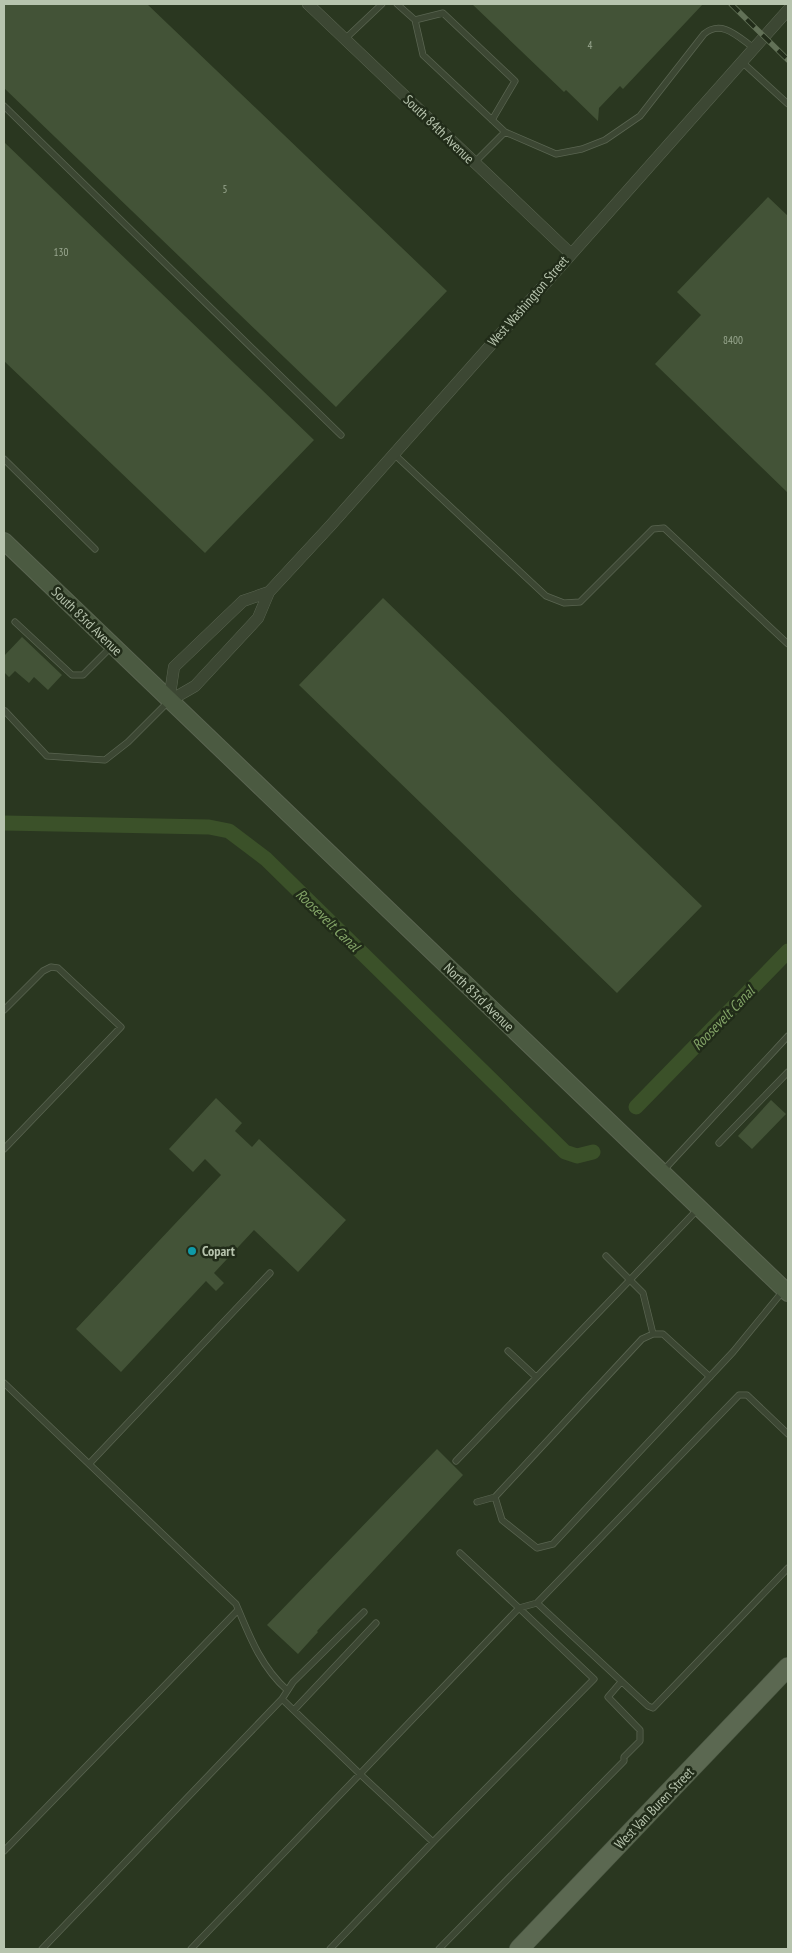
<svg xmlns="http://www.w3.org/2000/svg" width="792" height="1953" font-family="'PT Sans Narrow',sans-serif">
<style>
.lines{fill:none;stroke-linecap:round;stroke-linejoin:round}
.canal{stroke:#3b5129;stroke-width:15}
.building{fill:#435337}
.lane-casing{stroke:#5a6551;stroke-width:7}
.street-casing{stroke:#5a6551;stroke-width:12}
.secondary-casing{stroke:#5a6551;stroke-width:18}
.primary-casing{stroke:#485440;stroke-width:20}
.lane{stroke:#3c4733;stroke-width:5.5}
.street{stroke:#3c4733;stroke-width:11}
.secondary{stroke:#4b5a41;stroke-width:16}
.primary{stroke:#5b6851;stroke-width:19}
.rail-casing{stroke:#627157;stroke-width:5.5}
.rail{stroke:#212c19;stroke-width:4;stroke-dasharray:11;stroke-linecap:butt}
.culture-dot{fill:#0f9aa8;stroke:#212c19;stroke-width:2}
.labels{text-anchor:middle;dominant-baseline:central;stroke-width:5;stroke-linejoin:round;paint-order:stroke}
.number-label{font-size:11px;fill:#9aa890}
.street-label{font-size:14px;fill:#b7c4ae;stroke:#212c19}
.poi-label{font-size:14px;font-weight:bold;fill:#b7c4ae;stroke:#212c19;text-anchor:start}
.water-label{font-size:15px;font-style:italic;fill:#82a366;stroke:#212c19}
</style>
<rect width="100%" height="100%" fill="#2a3720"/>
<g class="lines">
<path class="canal" d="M4 823 209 827 229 831 266 859 565 1152 577 1156 593 1152
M636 1107 788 951"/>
</g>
<path class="building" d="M4 4H147L447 291 336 407 4 88Z
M472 4H703L623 89 620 86 599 108 598 121 566 90 564 92Z
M4 142 314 440 205 553 4 361Z
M768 197 788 216V493L655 364 701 315 677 292Z
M383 598 702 906 617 993 299 685Z
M22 637 62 675 48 690 34 677 29 683 15 671 9 677 4 672V656Z
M216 1098 242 1123 235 1131 252 1147 259 1139 346 1220 298 1272 254 1230 214 1273 224 1283 216 1291 206 1281 121 1372 76 1329 221 1175 205 1159 193 1172 169 1149Z
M771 1100 786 1114 752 1149 738 1136Z
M437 1449 463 1475 317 1631 318 1632 298 1654 267 1625Z"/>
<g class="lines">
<g class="lane-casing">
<path id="lane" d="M397 4 415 20 423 55 505 132 474 163
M415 20 443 13 515 81 492 120
M345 39 382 4
M742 62 788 104
M4 106 341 435
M505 132 556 154 582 149 605 140 640 116 704 34C722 19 738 37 754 48
M394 454 546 596 564 603 580 602 653 529 664 528 788 644
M4 459 95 549
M15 622 72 675H83L111 647
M5 711 47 756 105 760 128 742 169 701
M4 1010 43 971 51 967 58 968 121 1027 4 1149
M719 1143 788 1072
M662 1172 788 1036
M606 1256 643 1293 653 1334
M508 1351 536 1377
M4 1383 236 1604C249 1635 261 1667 287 1690
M456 1461 698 1209
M89 1464 270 1273
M495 1497 642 1339 653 1334H663L710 1377
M477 1502 495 1497 502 1520 537 1548 553 1544 733 1352 783 1291
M537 1603 648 1706 653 1708 788 1568
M519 1608 537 1603 739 1395H747L788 1434
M282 1699 360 1774 519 1608 460 1553
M294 1710 376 1623
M4 1851 238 1610
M42 1949 282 1699 293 1682 364 1612
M191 1949 360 1774 433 1842 594 1679 519 1608
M330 1949 433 1842
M439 1949 624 1761V1757L640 1741V1730L608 1697 621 1682"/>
</g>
<g class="street-casing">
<path id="street" d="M308 4 570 253
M169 701 195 686 258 618 269 592 331 525 788 10
M169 701 174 667 243 601 269 592"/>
</g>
<g class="secondary-casing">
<path id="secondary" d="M4 541 788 1293"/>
</g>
<g class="primary-casing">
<path id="primary" d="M519 1949 788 1667"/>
</g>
<use href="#lane" class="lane"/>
<use href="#street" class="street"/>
<use href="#secondary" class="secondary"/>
<use href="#primary" class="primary"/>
<g class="rail-casing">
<path id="rail" d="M731 4 788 60"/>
</g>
<use href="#rail" class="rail"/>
</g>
<circle class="culture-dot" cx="192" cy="1251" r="5"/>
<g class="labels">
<g class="number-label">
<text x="590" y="45">4</text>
<text x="225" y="189">5</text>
<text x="61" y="252">130</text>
<text x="733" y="340">8400</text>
</g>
<g class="street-label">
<text transform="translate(439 129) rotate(44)">South 84th Avenue</text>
<text transform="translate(528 301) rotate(-49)">West Washington Street</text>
<text transform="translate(87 621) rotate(44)">South 83rd Avenue</text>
<text transform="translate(479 997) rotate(44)">North 83rd Avenue</text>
<text transform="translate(654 1808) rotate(-46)">West Van Buren Street</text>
</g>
<g class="poi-label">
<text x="202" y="1251">Copart</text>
</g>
<g class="water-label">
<text transform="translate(328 920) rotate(44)">Roosevelt Canal</text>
<text transform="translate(723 1018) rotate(-46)">Roosevelt Canal</text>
</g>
</g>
<rect width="792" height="1953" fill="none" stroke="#b7c4ae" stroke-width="10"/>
</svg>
